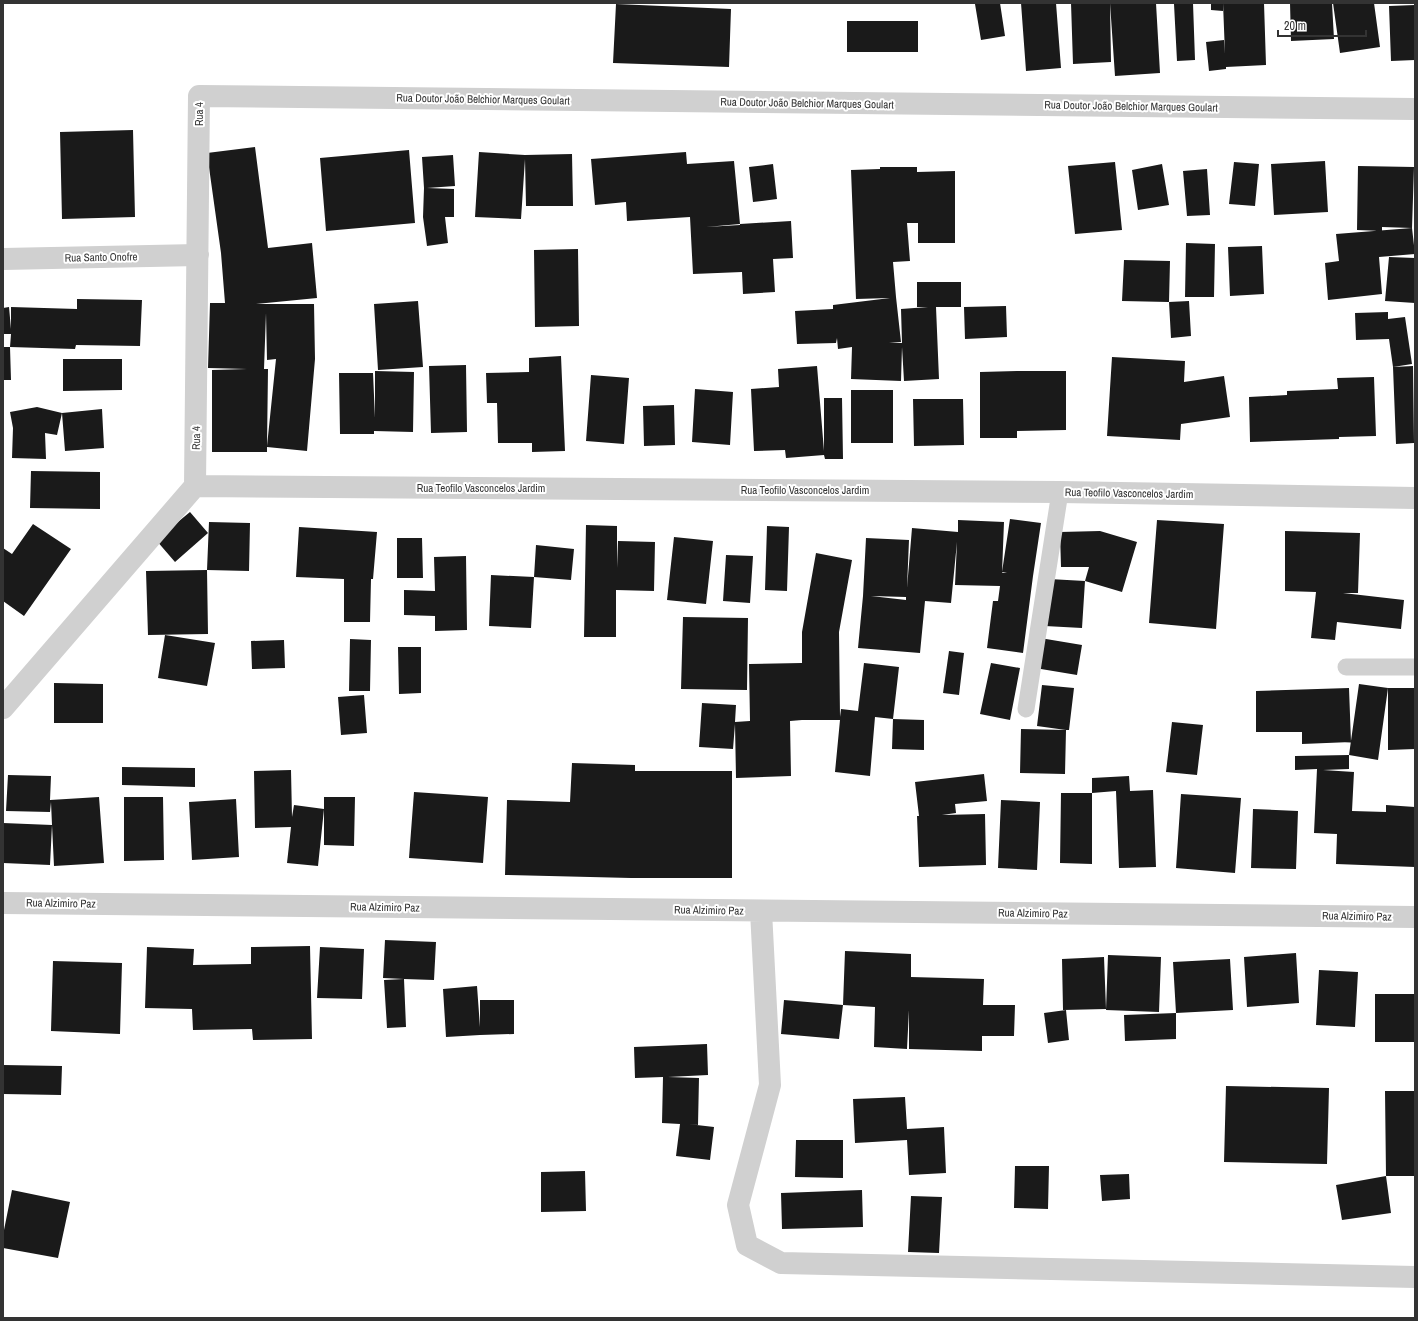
<svg xmlns="http://www.w3.org/2000/svg" width="1418" height="1321" font-family="'Archivo Narrow',sans-serif">
<style>
.building{fill:#1a1a1a;fill-rule:evenodd}
.lines{fill:none;stroke-linecap:round;stroke-linejoin:round}
.lane{stroke:#d0d0d0;stroke-width:17}
.street{stroke:#d0d0d0;stroke-width:22}
.labels{text-anchor:middle;dominant-baseline:central;stroke-width:4;stroke-linejoin:round;paint-order:stroke}
.street-label{font-size:11px;fill:#333;stroke:#fff}
</style>
<rect width="100%" height="100%" fill="#fff"/>
<path class="building" d="M983 3H1000L1005 36 981 40 975 4Z
M1021 3H1056L1061 68 1026 71Z
M1071 3H1110L1111 62 1073 64Z
M1110 3H1156L1160 73 1115 76Z
M1193 3 1195 60 1177 61 1174 4Z
M1211 3H1223V11L1211 10Z
M1223 3H1264L1266 65 1226 67V69L1209 71 1206 42 1224 40 1225 54Z
M1290 3H1332L1334 39 1291 41Z
M1333 3H1374L1380 47 1340 53Z
M616 4 731 9 729 67 613 63Z
M1415 5V60L1391 61 1389 6Z
M847 21H918V52H847Z
M133 130 135 217 62 219 60 132Z
M255 147 268 248 312 243 317 298 256 304H314L315 359 307 451 267 447V452H212V370L247 369 208 368 210 303H225L221 253 207 153ZM266 313 267 360 276 359 267 446 268 369H264Z
M409 150 415 223 326 231 320 158Z
M479 152 525 155 572 154 573 206H526L525 159 521 219 475 217Z
M686 152 687 164 734 161 740 224 791 221 793 258 773 259 775 292 743 294 742 272 693 274 690 217 627 221 626 202 595 205 591 159ZM740 224V225L706 227Z
M453 155 455 186 427 188 454 189V217H445L448 243 427 246 423 217 424 188 422 157Z
M1325 161 1328 212 1274 215 1271 164Z
M1115 162 1122 230 1075 234 1068 166Z
M1234 162 1259 164 1255 206 1229 204Z
M773 164 777 199 753 202 749 167Z
M1162 164 1169 205 1138 210 1132 170Z
M1358 166 1414 167 1412 228 1382 227V231L1357 230Z
M880 167H917V172L955 171V243H918V223H907L910 261 893 262 896 297 901 342 889 343H902L901 309 928 307H917V282H961V307H936L939 379 904 381 902 347 901 381 851 379 852 347 838 349 837 338 836 343 797 344 795 311 833 309V305L890 298 856 299 851 170 880 169Z
M1207 169 1210 215 1187 216 1183 171Z
M1412 228 1415 254 1379 257 1382 294 1328 300 1325 263 1339 261 1336 234Z
M1186 243 1215 244 1214 297H1185Z
M1262 246 1264 294 1230 296 1228 247Z
M578 249 579 326 535 327 534 250Z
M1389 257 1415 258V303L1385 301Z
M1124 260 1170 261 1169 302 1122 301Z
M77 299 142 300 140 346 76 345 75 349 10 347 11 334H3V308L9 307 11 329V307L77 309Z
M418 301 423 367 378 370 374 304Z
M1189 301 1191 336 1171 338 1169 302Z
M1006 306 1007 337 965 339 964 307Z
M1388 312V319L1405 317 1412 364 1393 367 1389 339 1356 340 1355 313Z
M3 347H10L11 380H3Z
M561 356 565 451 532 452V443H498L497 403H487L486 373 529 372V358Z
M1112 357 1185 361 1184 382 1224 376 1230 417 1181 424 1180 440 1107 436Z
M63 359H122V390L63 391Z
M466 365 467 432 431 433 429 366Z
M817 366 824 451V398H842L843 459H825L824 455 786 458 785 450 754 451 751 389 779 387 778 369Z
M1413 366 1414 443 1396 444 1393 367Z
M375 371 414 372 413 432 374 431V434H340L339 373H373L375 418Z
M1017 371H1066V430L1017 431V438H980V372Z
M591 375 629 378 624 444 586 441Z
M1374 377 1376 436 1339 437V439L1250 442 1249 397 1287 395V391L1338 389 1337 378Z
M695 389 733 392 730 445 692 442Z
M851 390H893V443H851Z
M913 399H963L964 445 914 446Z
M674 405 675 445 644 446 643 406Z
M37 407 62 413 57 435 45 433 46 459 12 458 13 428 10 412Z
M102 409 104 448 65 451 62 413Z
M31 471 100 472V509L30 508Z
M190 512 208 533 175 562 156 540Z
M1010 519 1041 523 1033 576 1023 653 987 648 993 601H998L1000 586 955 585 957 542 951 603 925 601 920 653 858 648 863 596 866 538 909 540 907 588 912 528 958 532V520L1004 522 1002 573H1007L1002 572ZM871 596 906 597V600Z
M1157 520 1224 524 1216 629 1149 623Z
M209 522 250 523 249 571 207 570Z
M33 524 71 549 24 616 3 601V548L12 554Z
M586 525 617 526V568L618 541 655 542 654 591 616 590V637H584Z
M767 526 789 527 787 591 765 590Z
M299 527 377 532 373 579H371L370 622H344V579L296 577Z
M1100 531 1137 542 1122 592 1085 581 1089 567H1061L1060 532Z
M1285 531 1360 533 1358 593H1343L1404 600 1401 629 1337 622 1335 640 1311 638 1316 592 1285 591Z
M674 537 713 541 706 604 667 600Z
M397 538H422L423 578H397Z
M536 545 574 549 571 580 534 577Z
M816 553 852 560 839 632 840 717 841 709 858 711 864 663 899 667 893 719 875 717 870 776 835 772 840 720H802L790 721 791 776 736 778 735 724 733 749 699 747 702 703 736 705 735 722 750 721 749 664 802 663V632Z
M726 555 753 556 750 603 723 601Z
M466 556 467 630 435 631V616L404 615V590L435 591 434 557Z
M207 570 208 634 148 635 146 571Z
M491 575 534 577 531 628 489 626Z
M1049 579 1085 581 1082 628 1045 626Z
M683 617 748 618 747 690 681 689Z
M165 635 215 643 207 686 158 678Z
M1040 638 1082 645 1077 675 1035 668Z
M350 639 371 640 370 691H349Z
M284 640 285 668 252 669 251 641Z
M398 647H421V693L399 694Z
M949 651 964 653 959 695 943 693Z
M991 663 1020 668 1010 720 980 714Z
M54 683 103 684V723H54Z
M1359 684 1388 688 1378 760 1349 755Z
M1042 685 1074 688 1069 730H1066L1065 774 1020 773 1021 729 1066 730 1037 726Z
M1349 688 1351 742 1302 744V732H1256V691Z
M1388 688H1415V749L1388 750Z
M364 695 367 733 341 735 338 697Z
M893 719 924 720V750L892 749Z
M1172 722 1203 725 1197 775 1166 772Z
M1349 755V769L1323 770 1354 772 1352 811 1386 812V805L1415 807V867L1336 864 1337 834 1314 833 1317 769 1295 770V756Z
M572 763 635 765V771H732V878H631L505 875 507 800 570 802Z
M122 767 195 768V787L122 785Z
M291 770 292 817 294 805 324 809 318 866 287 863 291 827 255 828 254 771Z
M984 774 987 801 955 804 956 813 942 815 985 814 986 865 919 867 917 816H919L915 782Z
M8 775 51 776 50 800 99 797 104 863 54 866 52 825 50 865 3 863V823L52 825 51 802 50 812 6 811Z
M1129 776 1130 791 1153 790 1156 867 1119 868 1116 791 1092 793V778Z
M414 792 488 797 483 863 409 858Z
M1061 793H1092V864L1060 863Z
M1181 794 1241 798 1235 873 1176 868Z
M124 797H163L164 860 124 861Z
M324 797H355L354 846 324 845Z
M236 799 239 857 192 860 189 802Z
M1001 800 1040 802 1037 870 998 868Z
M1253 809 1298 811 1296 869 1251 868Z
M385 940 436 942 434 980 404 979 406 1027 387 1028 384 980 404 979 383 978Z
M310 946 312 1039 253 1040 252 1029 193 1030 192 1009 145 1008 147 947 194 949 193 965 251 964V947Z
M320 947 364 949 362 999 317 998Z
M845 951 911 954V977L984 979 983 1005H1015L1014 1036H982V1051L909 1049V1010L907 1049 874 1047 875 1007 843 1005Z
M1296 953 1299 1003 1247 1007 1244 957Z
M1108 955 1161 957 1159 1012 1106 1010Z
M1104 957 1106 1009 1063 1010 1062 959Z
M1230 959 1233 1010 1176 1013 1173 962Z
M53 961 122 963 120 1034 51 1031Z
M1319 970 1358 972 1355 1027 1316 1025Z
M477 986 480 1027V1000H514V1034L480 1035 446 1037 443 989Z
M1375 994H1415V1042H1375Z
M784 1000 843 1005 839 1039 781 1034Z
M1066 1010 1069 1040 1048 1043 1044 1013Z
M1176 1013V1039L1125 1041 1124 1015Z
M707 1044 708 1075 668 1077 699 1078 698 1125 688 1124 714 1127 710 1160 676 1156 680 1124 662 1123 663 1077 635 1078 634 1047Z
M3 1065 62 1066 61 1095 3 1094Z
M1226 1086 1329 1088 1327 1164 1224 1162Z
M1385 1091H1415V1176H1386Z
M905 1097 907 1129 944 1127 946 1173 909 1175 907 1140 855 1143 853 1099Z
M796 1140H843V1178L795 1177Z
M1015 1166H1049L1048 1209 1014 1208Z
M585 1171 586 1211 541 1212V1172Z
M1129 1174 1130 1199 1102 1201 1100 1175Z
M1386 1176 1391 1213 1342 1220 1336 1185Z
M12 1190 70 1202 58 1258 3 1248V1235Z
M862 1190 863 1227 782 1229 781 1193Z
M911 1196 942 1197 939 1253 908 1252Z"/>
<g class="lines">
<path class="lane" d="M1346 667H1415
M1026 709 1060 492"/>
<path class="street" d="M3 259 198 255
M195 486 1060 492 1415 498
M3 708 195 486 199 96 1415 109
M3 903 1415 917
M761 911 770 1085 738 1205 747 1245 781 1263 1415 1277"/>
</g>
<g class="labels">
<g class="street-label">
<text transform="translate(483 99) rotate(1)">Rua Doutor João Belchior Marques Goulart</text>
<text transform="translate(807 103) rotate(1)">Rua Doutor João Belchior Marques Goulart</text>
<text transform="translate(1131 106) rotate(1)">Rua Doutor João Belchior Marques Goulart</text>
<text transform="translate(199 114) rotate(-90)">Rua 4</text>
<text transform="translate(101 257) rotate(-1)">Rua Santo Onofre</text>
<text transform="translate(196 438) rotate(-89)">Rua 4</text>
<text x="481" y="488">Rua Teofilo Vasconcelos Jardim</text>
<text x="805" y="490">Rua Teofilo Vasconcelos Jardim</text>
<text transform="translate(1129 493) rotate(1)">Rua Teofilo Vasconcelos Jardim</text>
<text transform="translate(61 903) rotate(1)">Rua Alzimiro Paz</text>
<text transform="translate(385 907) rotate(1)">Rua Alzimiro Paz</text>
<text transform="translate(709 910) rotate(1)">Rua Alzimiro Paz</text>
<text transform="translate(1033 913) rotate(1)">Rua Alzimiro Paz</text>
<text transform="translate(1357 916) rotate(1)">Rua Alzimiro Paz</text>
</g>
</g>
<rect width="1418" height="1321" fill="none" stroke="#333333" stroke-width="8"/>
<path d="M1278 30v6h88v-6" fill="none" stroke="#333333" stroke-width="2"/>
<text x="1284" y="30" font-size="12" fill="#333333" stroke="#ffffff" stroke-width="3" paint-order="stroke">20 m</text>
</svg>
